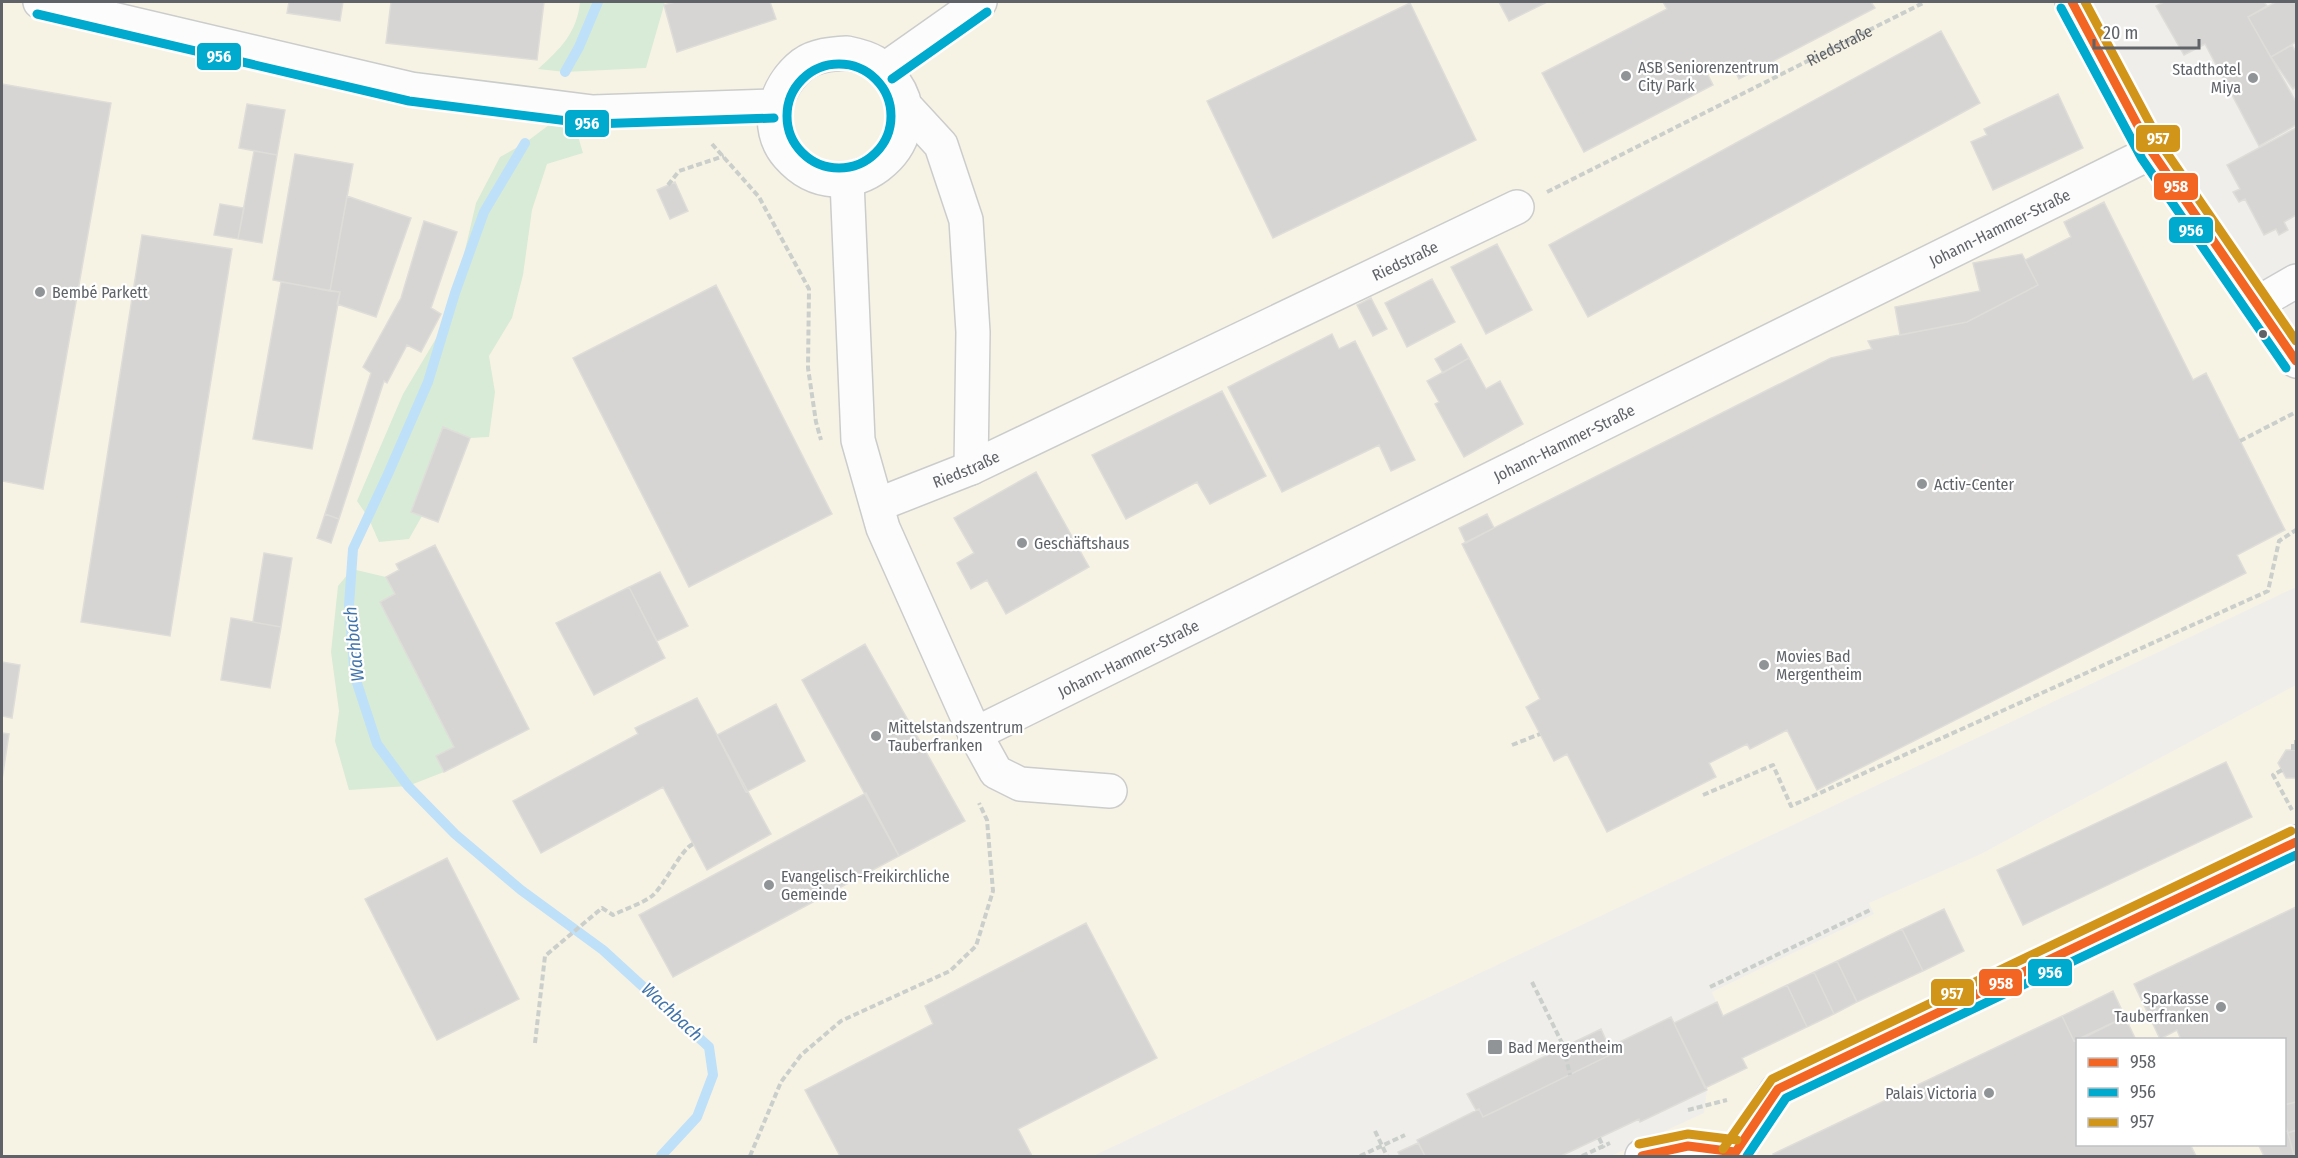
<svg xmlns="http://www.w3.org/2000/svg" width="2298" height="1158" font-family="'Fira Sans Condensed',sans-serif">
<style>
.commercial{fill:#f7f3e4;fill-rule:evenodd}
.green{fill:#d8ebd6}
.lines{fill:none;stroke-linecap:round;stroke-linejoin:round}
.stream{stroke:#bfe0f9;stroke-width:10}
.building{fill:#d6d5d3;stroke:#deddd9;stroke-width:1.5}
.minor-casing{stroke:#cbcccc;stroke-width:36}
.path{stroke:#cacfcc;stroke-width:4;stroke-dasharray:6 3;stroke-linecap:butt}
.minor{stroke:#fdfcfc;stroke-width:33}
.bus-1-casing{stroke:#fff;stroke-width:14}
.bus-2-casing{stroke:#fff;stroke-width:14}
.bus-3-casing{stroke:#fff;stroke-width:14}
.bus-1{stroke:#f26522;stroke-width:9}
.bus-2{stroke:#00a9ce;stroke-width:9}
.bus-3{stroke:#d1951a;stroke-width:9}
.poi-dot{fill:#919496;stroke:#fff;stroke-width:2}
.bus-dot{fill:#5f6368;stroke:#fff;stroke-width:2}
.labels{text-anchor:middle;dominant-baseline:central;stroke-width:4.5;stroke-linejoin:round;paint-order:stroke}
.street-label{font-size:16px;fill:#5f6368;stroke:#fff}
.poi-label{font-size:16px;fill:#5f6368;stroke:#fff;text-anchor:start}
.water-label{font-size:18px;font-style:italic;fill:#4174aa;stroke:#fff}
.line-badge{stroke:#fff;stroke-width:2}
.badge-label{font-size:16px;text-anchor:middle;font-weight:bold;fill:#fff}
</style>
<rect width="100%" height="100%" fill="#efeeea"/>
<path class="commercial" d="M2 2H2073L2296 380V587L1093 1156H2Z
M2296 685V1156H1611L1704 1113 1707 1090 1674 1023 1716 1002 1712 992 1874 914 1869 903 1979 855ZM2078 1040H2284V1144H2078Z"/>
<path class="green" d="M580 2H665L646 68 565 72 538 69C560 49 577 33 580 2Z
M570 109 583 153 547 164 532 210 523 275 512 318 489 356 495 392 489 437 470 438 443 428 411 512 422 516 409 539 379 542 368 517 357 501 403 394 447 320 455 293 476 203 500 157 525 143Z
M352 569 386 577 395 594 454 747 436 756 444 772 408 786 349 790 335 741 339 711 331 652 338 586Z"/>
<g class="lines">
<path class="stream" d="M565 72 579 47 598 2
M525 143 484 212 455 293 428 382 388 474 353 549 349 605 355 677 377 744 408 786 455 834 521 890 603 950 709 1047 713 1075 697 1117 661 1156"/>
</g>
<path class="building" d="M289 2H343L340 21 287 13Z
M391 2H544L537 60 386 43Z
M675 2H770L776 19 677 52 664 5Z
M1499 2H1547L1509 21Z
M1663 2H1871L1875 8 1739 79 1730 61 1707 73 1713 85 1584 152 1542 73 1667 9Z
M2164 2H2264L2267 6 2248 17 2296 102V125L2259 146 2205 44 2184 55 2156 6Z
M2276 2H2296V42L2271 57 2248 17Z
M1410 3 1476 140 1273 238 1207 101Z
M1941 31 1980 103 1588 317 1549 245Z
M2292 45 2296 52V86L2293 89 2271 57Z
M2 84 111 103 43 489 2 481Z
M2058 94 2083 148 1993 190 1971 142 1987 135 1984 129Z
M247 104 285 110 277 155 239 148Z
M2296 128V215L2284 222 2288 230 2279 235 2276 229 2264 235 2245 199 2239 202 2233 192 2240 189 2227 165Z
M254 151 277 155 262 243 238 239Z
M295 154 353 164 330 291 273 280Z
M675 182 688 211 670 219 657 190Z
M347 196 411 218 376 317 337 304 340 292 330 291Z
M2104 202 2193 380 2206 373 2285 530 2237 555 2246 573 1817 790 1787 730 1750 749 1747 744 1709 763 1716 777 1607 832 1567 754 1554 761 1526 707 1540 699 1462 544 1831 358 1872 349 1868 341 1967 322 2038 285 2025 260 2071 237 2064 222Z
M220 204 244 208 238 239 214 235Z
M424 221 457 232 431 308 441 314 421 352 407 345 387 383 384 381 339 519 325 514 371 373 363 367 401 298Z
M142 235 232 249 170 636 81 622Z
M1497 244 1532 310 1486 334 1451 267Z
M2022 254 2038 285 1967 322 1900 335 1895 307 1980 291 1973 263Z
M1432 279 1455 322 1407 347 1385 303Z
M281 282 340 292 312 449 253 439Z
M716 285 832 514 689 587 573 358Z
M1371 298 1387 329 1373 336 1357 305Z
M1332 334 1339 349 1355 341 1415 460 1391 471 1379 445 1282 492 1228 387Z
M1461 344 1469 358 1443 373 1435 359Z
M1469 358 1486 389 1500 381 1523 424 1464 457 1435 404 1439 402 1427 381Z
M1222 391 1266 476 1210 504 1197 482 1126 519 1092 455Z
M443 427 470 438 438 522 411 512Z
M1036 472 1089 567 1006 614 987 580 971 589 957 563 974 553 954 518Z
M325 514 339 519 331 543 317 538Z
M1487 514 1494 528 1466 543 1459 528Z
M435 545 529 729 444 772 436 756 454 747 380 602 395 594 386 577 399 570 396 564Z
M264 553 292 558 281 627 253 622Z
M660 572 688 626 657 641 629 587Z
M629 587 665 658 594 695 556 623Z
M231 618 281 627 270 688 221 680Z
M865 644 965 821 899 856 802 680Z
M2 662 20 665 12 718 2 716Z
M697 698 771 834 707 870 663 787 541 853 513 801 638 734 635 728Z
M776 704 805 761 746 792 717 735Z
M2 733 9 734 2 780Z
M2286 750H2296V778H2286L2278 763Z
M2226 762 2252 817 2023 925 1997 870Z
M866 793 899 856 673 977 639 915Z
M447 858 519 999 437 1040 365 899Z
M2296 907V1102L2284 1105V1040H2181L2177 1030 2160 1039 2134 984Z
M1944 909 1964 951 1923 971 1902 929Z
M1086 923 1157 1058 1018 1129 1032 1156H840L805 1090 933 1024 925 1006Z
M1902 929 1923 971 1857 1002 1837 961Z
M1837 961 1857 1002 1834 1014 1814 972Z
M1814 972 1834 1014 1807 1027 1787 985Z
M1787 985 1807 1027 1742 1058 1747 1068 1705 1088 1674 1023 1717 1002 1723 1016Z
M2113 991 2125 1017 2074 1041 2062 1016Z
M2062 1016 2074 1041 2078 1040V1144H2190L2196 1156H1774L1773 1154Z
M1671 1017 1707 1090 1640 1122 1639 1119 1561 1156H1425L1417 1140 1479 1109 1483 1117 1504 1107 1608 1056 1605 1049Z
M2125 1017 2136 1040H2079Z
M1601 1029 1609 1047 1605 1049 1608 1056 1483 1117 1479 1109 1476 1110 1467 1094Z
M2296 1102V1130L2288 1133 2284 1121V1105Z
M2296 1130V1156H2294L2288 1133Z
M2284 1133H2288L2294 1156H2264L2258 1144H2284Z
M1418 1143 1425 1156H1400L1398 1152Z"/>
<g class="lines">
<g class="minor-casing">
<g id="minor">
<path d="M40 2 411 89 593 112 774 106"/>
<path d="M2072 2 2152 152 2296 361"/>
<path d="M847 53C871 58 880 62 895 83 937 143 844 220 788 156 763 127 775 86 803 64 816 55 831 54 847 53Z"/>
<path d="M885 69 980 2"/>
<path d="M906 107 941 145 966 220 973 332 971 468"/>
<path d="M847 181 858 440 883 528 975 734 996 772 1020 784 1110 791"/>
<path d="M2256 304 2296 281"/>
<path id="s2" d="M877 505 971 468 1517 207"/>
<path id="s3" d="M975 734 2152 152"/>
<path d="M1642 1156 1688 1146 1735 1152"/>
<path d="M1733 1156 1778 1089 2296 842"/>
</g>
</g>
<g class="path">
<path d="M712 144 759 197 809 289 808 368 816 422 821 440"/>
<path d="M668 185 679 171 724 156"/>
<path id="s1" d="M1547 192 1925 2"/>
<path d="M2240 441 2296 412"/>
<path d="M1512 745 1540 734"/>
<path d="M2293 750V742H2296"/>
<path d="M2282 770 2273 775 2292 810"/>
<path d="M1703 795 1773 765 1791 806 2268 591 2279 541 2296 530"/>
<path d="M1532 982 1563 1045 1570 1075"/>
<path d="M1710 987 1870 910"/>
<path d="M535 1043 545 956 602 908 613 915C625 909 641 904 652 896 665 885 681 849 693 844"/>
<path d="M1688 1110 1727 1100"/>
<path d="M1375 1131 1387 1156"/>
<path d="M1599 1138 1604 1148"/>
<path d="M750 1156 781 1082 801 1055 841 1021 950 971 976 946 993 891 987 820 979 803"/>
<path d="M1360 1156 1405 1135"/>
<path d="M1582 1156 1610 1143"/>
</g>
<use href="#minor" class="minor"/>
<g class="bus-1-casing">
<path id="bus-1" d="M2072 2 2152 152 2296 361
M1642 1156 1688 1146 1735 1152
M1733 1156 1778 1089 2296 842"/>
</g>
<g class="bus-2-casing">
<path id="bus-2" d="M2061 8 2142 159 2286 368
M37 14 409 101 592 124 774 118
M787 116a52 52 0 1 1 104 0a52 52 0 1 1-104 0Z
M892 79 987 12
M1747 1156 1786 1098 2296 855"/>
</g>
<g class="bus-3-casing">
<path id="bus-3" d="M2085 2 2162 146 2296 341
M1639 1144 1688 1134 1737 1140
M1723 1149 1772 1079 2291 831"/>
</g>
<use href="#bus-1" class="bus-1"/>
<use href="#bus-2" class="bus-2"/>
<use href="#bus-3" class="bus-3"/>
</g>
<g class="poi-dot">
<circle cx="1626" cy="76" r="6"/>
<circle cx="2253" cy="78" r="6"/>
<circle cx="40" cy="292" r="6"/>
<circle cx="1922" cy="484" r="6"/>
<circle cx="1022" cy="543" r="6"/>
<circle cx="1764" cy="665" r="6"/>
<circle cx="876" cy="736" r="6"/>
<circle cx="769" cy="885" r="6"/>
<circle cx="2221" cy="1007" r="6"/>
<rect x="1487" y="1039" width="16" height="16" rx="3"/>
<circle cx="1989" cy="1093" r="6"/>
</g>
<circle class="bus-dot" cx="2263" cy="334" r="5"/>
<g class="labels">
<g class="street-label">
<text stroke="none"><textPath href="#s1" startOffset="327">Riedstraße</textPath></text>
<text stroke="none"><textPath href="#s3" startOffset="1143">Johann-Hammer-Straße</textPath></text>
<text stroke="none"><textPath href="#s2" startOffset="582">Riedstraße</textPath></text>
<text stroke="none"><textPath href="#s3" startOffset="657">Johann-Hammer-Straße</textPath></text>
<text stroke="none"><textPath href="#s2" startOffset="96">Riedstraße</textPath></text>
<text stroke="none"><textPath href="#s3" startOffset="171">Johann-Hammer-Straße</textPath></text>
</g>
<g class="poi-label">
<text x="1638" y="67">ASB Seniorenzentrum<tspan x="1638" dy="18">City Park</tspan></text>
<text x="2241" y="69" text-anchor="end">Stadthotel<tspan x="2241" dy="18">Miya</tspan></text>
<text x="52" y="292">Bembé Parkett</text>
<text x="1934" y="484">Activ-Center</text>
<text x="1034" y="543">Geschäftshaus</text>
<text x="1776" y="656">Movies Bad<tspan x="1776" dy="18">Mergentheim</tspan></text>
<text x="888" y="727">Mittelstandszentrum<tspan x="888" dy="18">Tauberfranken</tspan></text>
<text x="781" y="876">Evangelisch-Freikirchliche<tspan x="781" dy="18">Gemeinde</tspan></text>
<text x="2209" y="998" text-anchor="end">Sparkasse<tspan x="2209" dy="18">Tauberfranken</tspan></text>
<text x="1508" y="1047">Bad Mergentheim</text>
<text x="1977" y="1093" text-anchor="end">Palais Victoria</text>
</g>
<g class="water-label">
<text transform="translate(354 644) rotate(-96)">Wachbach</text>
<text transform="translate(672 1012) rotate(43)">Wachbach</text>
</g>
</g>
<g class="line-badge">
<rect x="196" y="42" width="46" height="29" rx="6" fill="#00a9ce"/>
<rect x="564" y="109" width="46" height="29" rx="6" fill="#00a9ce"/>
<rect x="2135" y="124" width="46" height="29" rx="6" fill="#d1951a"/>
<rect x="2153" y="172" width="46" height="29" rx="6" fill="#f26522"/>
<rect x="2168" y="216" width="46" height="28" rx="6" fill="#00a9ce"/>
<rect x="2027" y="958" width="46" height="29" rx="6" fill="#00a9ce"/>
<rect x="1978" y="968" width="45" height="29" rx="6" fill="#f26522"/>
<rect x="1930" y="978" width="45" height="29" rx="6" fill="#d1951a"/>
</g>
<g class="badge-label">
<text x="219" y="62">956</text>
<text x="587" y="129">956</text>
<text x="2158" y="144">957</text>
<text x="2176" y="192">958</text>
<text x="2191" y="236">956</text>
<text x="2050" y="978">956</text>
<text x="2001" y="989">958</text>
<text x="1952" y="999">957</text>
</g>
<rect width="2298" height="1158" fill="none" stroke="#5f6368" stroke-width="6"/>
<rect x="2076" y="1038" width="210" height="108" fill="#ffffff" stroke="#bfc1c3" stroke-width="1.5"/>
<rect x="2088" y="1058" width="30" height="9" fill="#f26522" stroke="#bfc1c3" stroke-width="1.5"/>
<text x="2130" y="1068" font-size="18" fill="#5f6368">958</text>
<rect x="2088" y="1088" width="30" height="9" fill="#00a9ce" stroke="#bfc1c3" stroke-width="1.5"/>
<text x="2130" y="1098" font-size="18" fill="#5f6368">956</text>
<rect x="2088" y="1118" width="30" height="9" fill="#d1951a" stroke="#bfc1c3" stroke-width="1.5"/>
<text x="2130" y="1128" font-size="18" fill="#5f6368">957</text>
<path d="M2094 39v9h105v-9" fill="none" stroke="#5f6368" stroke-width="3"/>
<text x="2103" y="39" font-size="18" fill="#5f6368" stroke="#ffffff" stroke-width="4.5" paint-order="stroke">20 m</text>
</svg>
